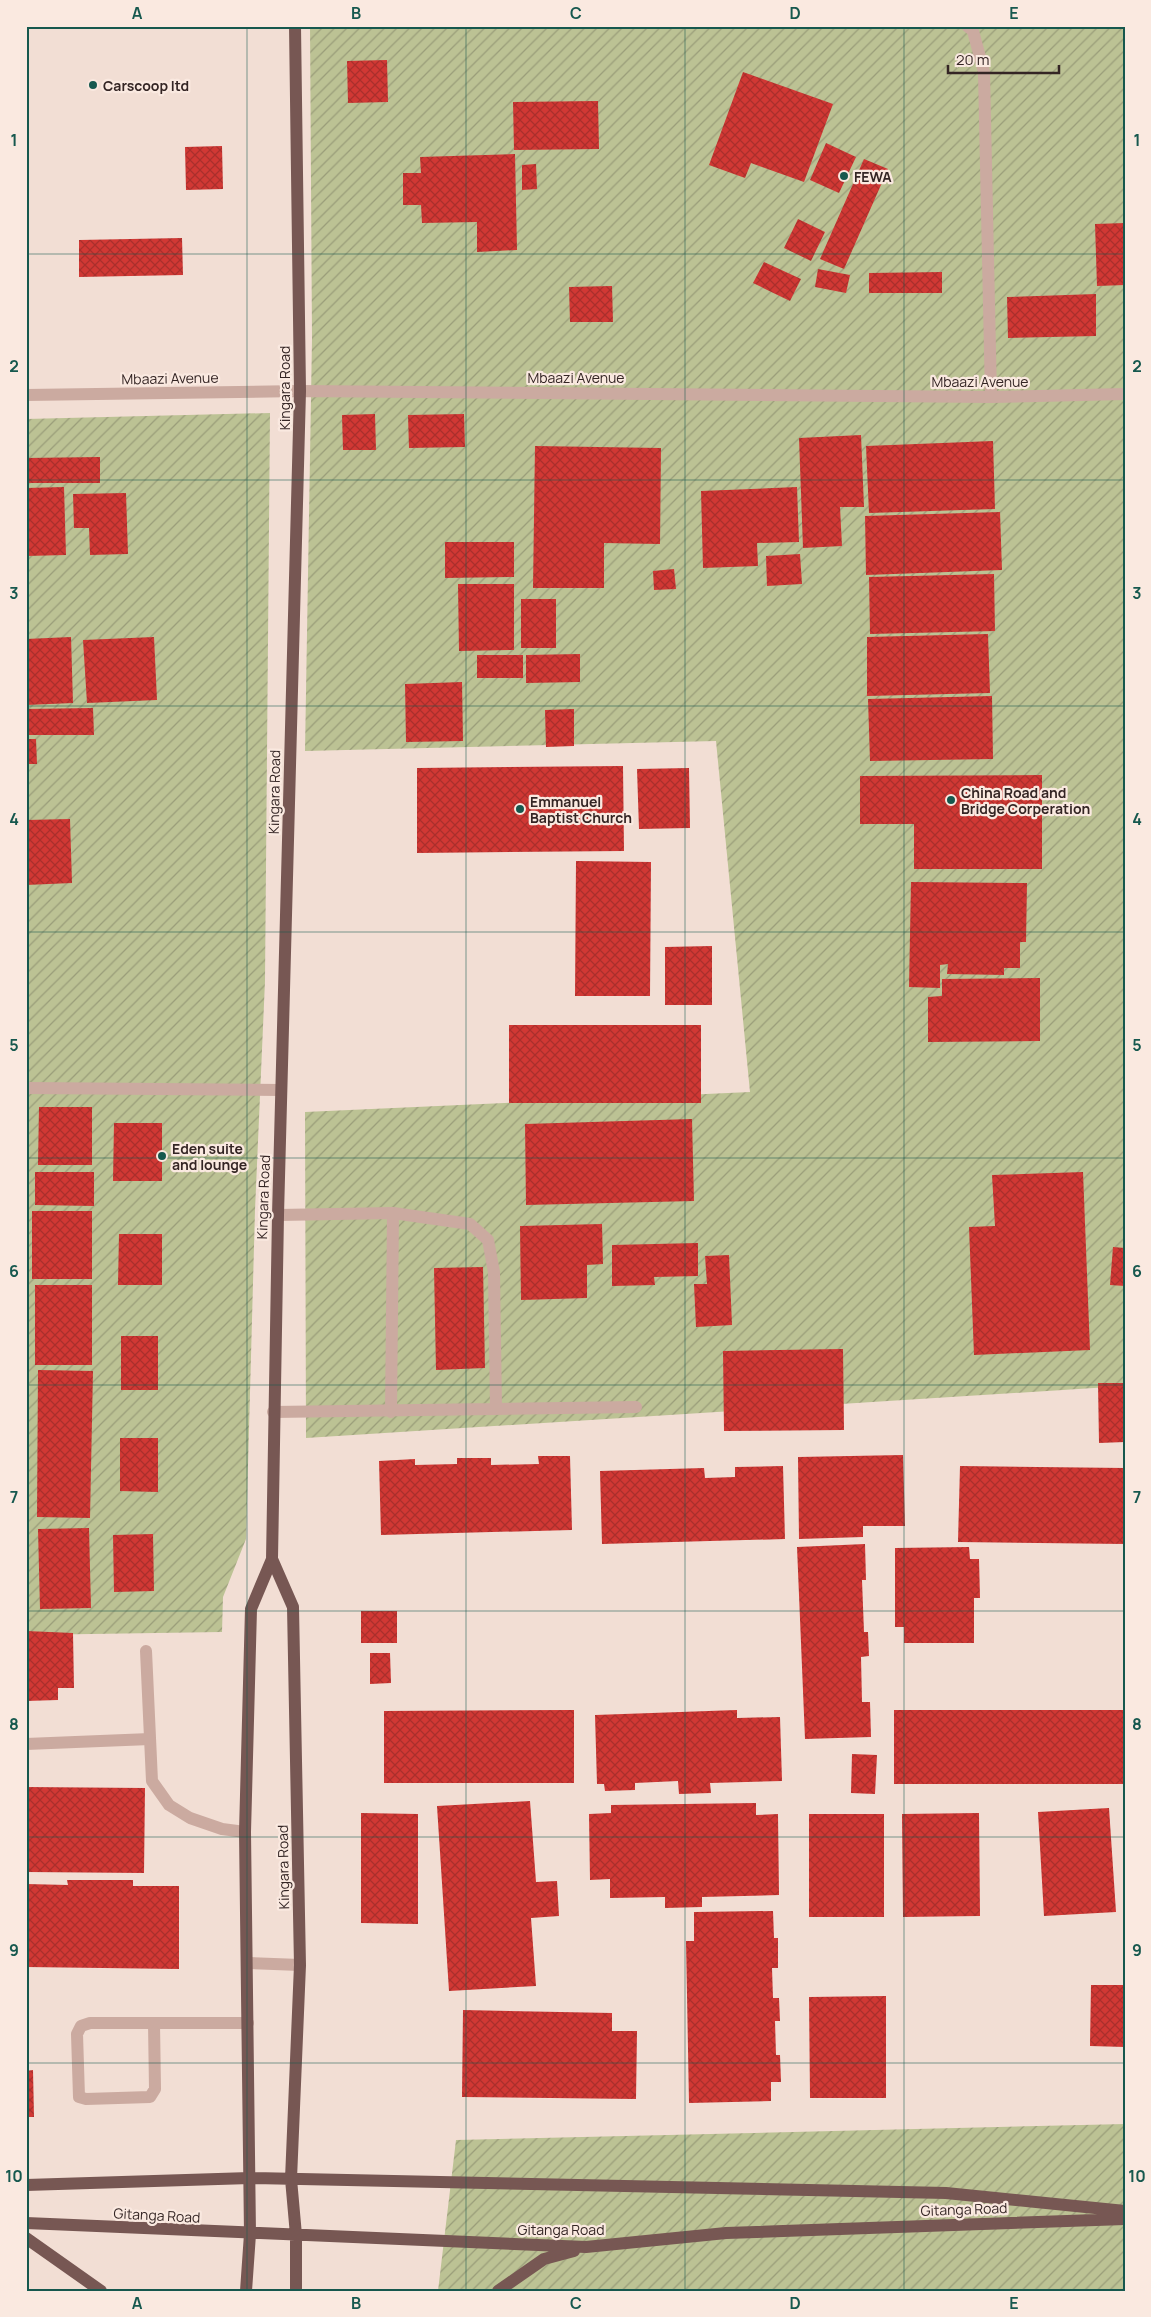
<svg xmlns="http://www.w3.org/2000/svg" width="1151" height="2317" font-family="Manrope,sans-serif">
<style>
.garden{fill:url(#garden-furrows)}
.building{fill:url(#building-cross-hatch)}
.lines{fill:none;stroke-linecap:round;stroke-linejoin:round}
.minor{stroke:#cbaaa0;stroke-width:12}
.major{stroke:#775753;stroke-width:12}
.grid{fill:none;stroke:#16584e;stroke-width:1;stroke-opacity:0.55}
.poi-dot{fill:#16584e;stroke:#fae9e0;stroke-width:2}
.labels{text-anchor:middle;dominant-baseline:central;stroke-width:4.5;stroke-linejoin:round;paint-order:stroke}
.poi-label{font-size:14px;font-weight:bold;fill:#342524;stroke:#fae9e0;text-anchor:start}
.street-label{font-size:14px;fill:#342524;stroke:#fae9e0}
.neatline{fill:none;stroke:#16584e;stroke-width:2}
.grid-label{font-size:16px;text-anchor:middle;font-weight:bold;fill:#16584e}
</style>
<defs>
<pattern id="garden-furrows" width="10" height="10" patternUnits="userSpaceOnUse" patternTransform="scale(1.25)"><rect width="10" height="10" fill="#bcc294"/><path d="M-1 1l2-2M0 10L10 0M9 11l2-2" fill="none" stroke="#9a9d79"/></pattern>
<pattern id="building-cross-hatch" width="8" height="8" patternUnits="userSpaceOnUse" patternTransform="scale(1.25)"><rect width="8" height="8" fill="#d13834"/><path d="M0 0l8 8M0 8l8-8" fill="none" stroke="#aa2f2c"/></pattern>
</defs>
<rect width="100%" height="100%" fill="#f2ded4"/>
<path class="garden" d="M310 26H1125V1386L306 1438 305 1112 750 1092 716 741 305 751 312 339Z
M270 413 265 981 255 1210 246 1539 223 1597 222 1632 26 1635V419Z
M1125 2124V2291H438L456 2140Z"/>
<path class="building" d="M387 60 388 102 348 103 347 61Z
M743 72 833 104 804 182 751 163 745 178 709 165Z
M598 101 599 149 514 150 513 102Z
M826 143 856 157 839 193 810 180Z
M222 146 223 189 186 190 185 147Z
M515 154 517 250 477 252V222L422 223 421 205H403V173H421L420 157Z
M864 159 888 169 844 269 820 259Z
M536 164 537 189 522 190V165Z
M798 219 825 232 811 261 784 248Z
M1125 223V285L1097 286 1095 224Z
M182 238 183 275 79 277V240Z
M764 262 801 279 790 301 753 283Z
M818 269 850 275 846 293 815 287Z
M942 272V293H869V273Z
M612 286 613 322H570L569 287Z
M1096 294V336L1008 338 1007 297Z
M375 414 376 450H343L342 415Z
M464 414 465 447 409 448 408 415Z
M861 435 864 507H840L842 546 803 548 799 438Z
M993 441 995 509 869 513 866 446Z
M535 446 661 448 660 544 604 543V588H533Z
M100 457V483H26V458Z
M64 487 66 555 26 556V488Z
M797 487 799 542 757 543 758 566 703 568 701 491Z
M126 493 128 554 90 555 89 528H74L73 494Z
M1000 512 1002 570 866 575 865 516Z
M445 542H514V577L445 578Z
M800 554 802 584 767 586 766 556Z
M674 569 676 589 654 590 653 571Z
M994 574 995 631 870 634 869 577Z
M458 584H514V650L459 651Z
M521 599H556V648H521Z
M988 634 990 693 867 696V637Z
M71 637 73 703 26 705V639Z
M154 637 157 700 87 703 83 640Z
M580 654V682L526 683V655Z
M477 655H523V678H477Z
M462 682 463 741 406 742 405 684Z
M992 696 993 759 870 761 868 699Z
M93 708 94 735H26V709Z
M574 709V746L546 747 545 710Z
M26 739H36L37 764H26Z
M623 766 624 851 417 853V768Z
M689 768 690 828 639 829 637 769Z
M1042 775V869H914V824H860V776Z
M70 819 72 883 26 885V820Z
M576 861 651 862 650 996H575Z
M911 882 1027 883 1026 942H1020V968H1004V975L947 974 948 964 940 965V988L909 987Z
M712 946V1005H665V947Z
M1040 978V1041L928 1042V997L942 996V979Z
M509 1025H701V1103H509Z
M39 1107H92V1165H38Z
M692 1119 694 1201 526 1205 525 1124Z
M114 1123H162V1181H113Z
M35 1172H94V1206L35 1205Z
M1083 1172 1090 1350 974 1355 969 1227 995 1226 992 1175Z
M32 1211H92V1279H32Z
M602 1224 603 1264 587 1265V1298L521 1300 520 1226Z
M119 1234H162V1285H118Z
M698 1243V1276L654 1277 655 1285 612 1286V1245Z
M1113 1247 1125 1248V1286L1110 1285Z
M729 1255 732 1325 696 1327 694 1284H707L705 1256Z
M483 1267 485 1368 436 1370 434 1268Z
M35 1285H92V1365H35Z
M121 1336H158V1390H121Z
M843 1349 844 1430 724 1431 723 1351Z
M38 1370 93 1371 90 1518 37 1517Z
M1098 1383H1125V1442L1099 1443Z
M120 1438H158V1492L120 1491Z
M903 1455 905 1526H863V1537L799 1539 798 1457Z
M538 1456H570L572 1530 381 1535 379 1461 415 1459V1465L457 1464V1458H491V1465L539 1464Z
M783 1466 785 1539 602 1544 600 1471 704 1468 705 1478 735 1477V1467Z
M960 1466 1125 1468V1544L958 1542Z
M89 1528 91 1608 40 1609 38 1529Z
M153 1534 154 1591 114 1592 113 1535Z
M865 1544 866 1580H862L864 1632H868L869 1656 861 1657 862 1702H870L871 1737 805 1739 797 1547Z
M969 1547 970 1559H979L980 1598H974V1643H904V1627H895V1548Z
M361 1611H397V1643H361Z
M26 1631 73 1633 74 1688H58V1700L26 1701Z
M370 1653H390L391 1683 370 1684Z
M574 1710V1783H384V1711Z
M737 1710V1718L780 1717 782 1781 710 1783 711 1793 679 1794 678 1781 635 1783V1790L605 1791 604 1784H597L595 1715Z
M894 1710H1125V1784H894Z
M852 1754 877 1755 875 1794 851 1793Z
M26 1787 145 1788 144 1873 26 1872Z
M530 1801 536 1882 557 1881 559 1916 531 1918 536 1986 449 1991 437 1806Z
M756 1803V1815L778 1814 779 1895 702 1897V1907L665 1908V1897L610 1898V1879L590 1880 589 1814 611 1813V1805Z
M1109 1808 1116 1912 1044 1916 1038 1812Z
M361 1813 418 1814V1924L361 1923Z
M979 1813 980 1916 903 1917 902 1814Z
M809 1814H884V1917H809Z
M67 1880H133V1886H179V1969L26 1967V1884L68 1885Z
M773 1911 774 1938H778V1968H772L773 1998H779L780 2021H775L776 2055H780L781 2082H771V2101L689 2103 686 1941H694V1912Z
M1091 1985H1125V2047L1090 2046Z
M886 1996V2098H810L809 1997Z
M463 2010 612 2013V2031H637L636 2099 462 2097Z
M33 2070 34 2117H26V2071Z"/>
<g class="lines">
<path class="minor" d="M967 26 973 31 984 72 991 397
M26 395 300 391 991 397 1125 394
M26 1088 281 1090
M278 1215 393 1213
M273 1412 636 1407
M391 1412 393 1213 470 1224 488 1240 494 1272 496 1408
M146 1651 152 1781 169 1805 190 1818 222 1829 245 1832
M26 1744 150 1739
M247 1963 300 1965
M154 2023 155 2089 150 2097 86 2099 79 2097 77 2034 81 2026 90 2023H248"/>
<path class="major" d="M295 26 300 391 278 1215 272 1559 293 1607 300 1965 291 2179 296 2235V2291
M26 2185 250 2178 946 2193 1125 2211
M26 2223 586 2247 726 2233 1125 2219
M26 2238 101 2291
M246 2291 250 2234 245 1832 251 1609 272 1559
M498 2291 544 2259 574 2251"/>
</g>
<path class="grid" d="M247 26V2291M466 26V2291M685 26V2291M904 26V2291M26 254H1125M26 480H1125M26 706H1125M26 932H1125M26 1158H1125M26 1385H1125M26 1611H1125M26 1837H1125M26 2063H1125"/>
<g class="poi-dot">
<circle cx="93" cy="85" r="5"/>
<circle cx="844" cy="176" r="5"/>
<circle cx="951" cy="800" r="5"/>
<circle cx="520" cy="809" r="5"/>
<circle cx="162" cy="1156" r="5"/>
</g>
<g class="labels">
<g class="poi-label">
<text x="103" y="85">Carscoop ltd</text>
<text x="854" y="176">FEWA</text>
<text x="961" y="792">China Road and<tspan x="961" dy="16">Bridge Corperation</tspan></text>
<text x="530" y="801">Emmanuel<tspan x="530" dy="16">Baptist Church</tspan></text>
<text x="172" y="1148">Eden suite<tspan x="172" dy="16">and lounge</tspan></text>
</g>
<g class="street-label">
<text x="576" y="377">Mbaazi Avenue</text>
<text transform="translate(170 378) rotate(-1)">Mbaazi Avenue</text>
<text x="980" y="381">Mbaazi Avenue</text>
<text transform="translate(284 388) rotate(-90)">Kingara Road</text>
<text transform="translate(274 792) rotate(-89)">Kingara Road</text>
<text transform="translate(263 1197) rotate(-88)">Kingara Road</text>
<text transform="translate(283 1867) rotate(-91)">Kingara Road</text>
<text transform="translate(964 2209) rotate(-2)">Gitanga Road</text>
<text transform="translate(157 2215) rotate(3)">Gitanga Road</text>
<text x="561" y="2229">Gitanga Road</text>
</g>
</g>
<rect width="1151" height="2317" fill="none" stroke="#fae9e0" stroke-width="55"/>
<path d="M948 65v8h111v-8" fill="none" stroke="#342524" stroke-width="2.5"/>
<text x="956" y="65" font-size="15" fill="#342524" stroke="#fae9e0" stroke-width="4" paint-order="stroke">20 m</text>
<rect x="28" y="28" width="1096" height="2262" class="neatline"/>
<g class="grid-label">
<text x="137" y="19">A</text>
<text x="356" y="19">B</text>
<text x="576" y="19">C</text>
<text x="795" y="19">D</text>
<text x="1014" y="19">E</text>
<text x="14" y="146">1</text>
<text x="1137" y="146">1</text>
<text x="14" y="372">2</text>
<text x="1137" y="372">2</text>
<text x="14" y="599">3</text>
<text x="1137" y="599">3</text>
<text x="14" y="825">4</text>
<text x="1137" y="825">4</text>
<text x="14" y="1051">5</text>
<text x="1137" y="1051">5</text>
<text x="14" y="1277">6</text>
<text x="1137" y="1277">6</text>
<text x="14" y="1503">7</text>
<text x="1137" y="1503">7</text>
<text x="14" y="1730">8</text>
<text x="1137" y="1730">8</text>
<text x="14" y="1956">9</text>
<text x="1137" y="1956">9</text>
<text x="14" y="2182">10</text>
<text x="1137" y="2182">10</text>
<text x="137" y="2309">A</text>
<text x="356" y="2309">B</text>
<text x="576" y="2309">C</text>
<text x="795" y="2309">D</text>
<text x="1014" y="2309">E</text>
</g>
</svg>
